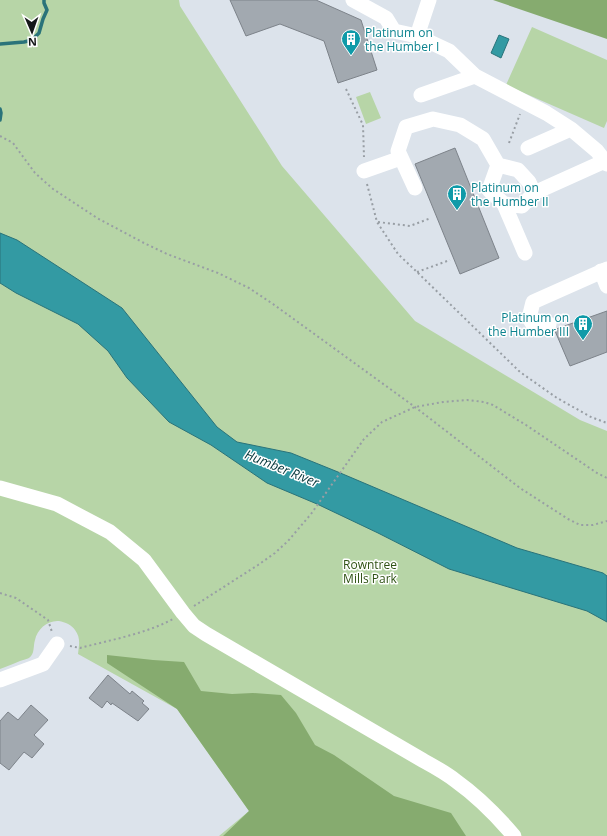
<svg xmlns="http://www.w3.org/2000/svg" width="607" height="836" font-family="'Open Sans',sans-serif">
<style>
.green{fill:#b7d5a7}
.forest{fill:#86ab6f}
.water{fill:#339aa3;stroke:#2a737a}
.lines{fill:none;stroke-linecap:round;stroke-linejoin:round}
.stream{stroke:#2a737a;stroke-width:3.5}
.building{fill:#a2a9b0;stroke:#7d838a}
.path{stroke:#989ea4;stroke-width:2;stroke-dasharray:2 3;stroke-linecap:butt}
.minor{stroke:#fff;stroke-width:15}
.labels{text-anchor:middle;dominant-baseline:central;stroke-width:3;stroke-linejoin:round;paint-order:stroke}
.culture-label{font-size:12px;fill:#0d838f;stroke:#fff;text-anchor:start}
.park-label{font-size:12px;fill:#2f5214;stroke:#fff}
.water-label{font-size:13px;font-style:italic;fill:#05363a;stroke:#fff}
</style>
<rect width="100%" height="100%" fill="#dce3eb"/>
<path class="green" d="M0 0H179L180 6 282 166 415 321 580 420 607 431V836H219L249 811 177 709 78 654C79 645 81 638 75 630 72 625 65 622 59 621 48 620 37 629 35 640 33 646 35 654 29 658 27 659 23 660 20 661 14 664 7 666 0 669Z
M532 27 607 60V121L604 128 506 85Z
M370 92 381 118 366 124 356 97Z"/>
<path class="forest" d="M493 0H607V39Z
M107 655 153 660 184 662 201 691 232 694 253 693 281 695 296 713 315 745 334 755 394 796 451 813 466 836H223L249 811 177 709 107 663Z"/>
<path class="water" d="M499 35 509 39 501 58 491 53Z
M0 233 17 240 122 308 217 427 237 442 291 453 338 472 517 548 603 573 607 576V622L587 611 449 569 378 533 317 504 267 483 211 445 169 422 127 378 108 351 78 324 16 293 0 283Z"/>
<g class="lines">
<path class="stream" d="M0 44 24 42 32 40 39 33 43 19 47 10 44 3V0
M0 109 1 113 0 120"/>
</g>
<path class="building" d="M230 0H316L361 20 377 70 338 83 324 41 280 24 246 36Z
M455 148 499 258 460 274 415 164Z
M607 311V352L570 366 555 331 556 329Z
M108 675 130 694 132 691 144 701 142 703 149 709 138 721 112 703 111 705 107 701 102 708 89 698Z
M31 705 48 720 34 735 44 744 32 758 24 752 9 770 0 763V721L8 712 18 720Z"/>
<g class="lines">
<path class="path" d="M346 89 363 125 364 157
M0 136 13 143 35 173 53 189 97 218 144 243 167 254 218 273 249 288 273 304 415 407 520 488 568 519 580 525H593L607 521
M509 143 520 114
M367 184 377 222 398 254 417 272 520 372 557 398 591 417 607 423
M378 222 410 226 431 218
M417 272 450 260
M0 593 16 598 48 620 52 632
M194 606 258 565 275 553 288 541 311 514 364 439 382 422 415 407 443 402 467 400 484 402 493 405 526 425 597 473 607 478
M70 646 80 648C110 640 145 634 173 619"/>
<path class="minor" d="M353 0 386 18 394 31 417 36 449 51 475 76 546 113 571 129 597 151 607 164
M417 36 429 0
M421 95 475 76
M528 148 571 129
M498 165 518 170 529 182 534 193
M364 171 401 158
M415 188 398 151 406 127 433 119 460 125 483 139 498 165 489 190 504 204 522 206 534 193 605 161
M504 204 525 253
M601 271 607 286
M549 324 535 328 529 318 533 302 607 269
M0 488 57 504 110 532 144 560 183 613 194 626 206 634 424 761C435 767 446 773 456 781 477 796 497 816 514 836
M0 680 43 664 57 644"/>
</g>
<defs>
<g id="building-pin" transform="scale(1)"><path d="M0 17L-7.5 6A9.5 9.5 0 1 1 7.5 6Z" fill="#0f9aa8" stroke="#fff"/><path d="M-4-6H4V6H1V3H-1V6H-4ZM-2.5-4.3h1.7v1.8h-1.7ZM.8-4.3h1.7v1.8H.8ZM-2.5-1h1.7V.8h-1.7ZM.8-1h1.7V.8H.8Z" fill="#fff"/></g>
</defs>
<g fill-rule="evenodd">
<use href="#building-pin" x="351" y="39"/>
<use href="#building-pin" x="457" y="194"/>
<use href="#building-pin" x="583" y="324"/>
</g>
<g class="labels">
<g class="culture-label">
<text x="365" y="32">Platinum on<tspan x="365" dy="14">the Humber I</tspan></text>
<text x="471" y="187">Platinum on<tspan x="471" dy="14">the Humber II</tspan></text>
<text x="569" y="317" text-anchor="end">Platinum on<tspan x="569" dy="14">the Humber III</tspan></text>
</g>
<g class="park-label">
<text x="370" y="564">Rowntree<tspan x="370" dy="14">Mills Park</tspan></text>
</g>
<g class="water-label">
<text transform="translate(282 468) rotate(22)">Humber River</text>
</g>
</g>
<g transform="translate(32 32) rotate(178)" stroke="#ffffff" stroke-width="3" paint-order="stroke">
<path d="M0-3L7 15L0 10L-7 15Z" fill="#141719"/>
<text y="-6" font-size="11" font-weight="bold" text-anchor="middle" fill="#141719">N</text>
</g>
</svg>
